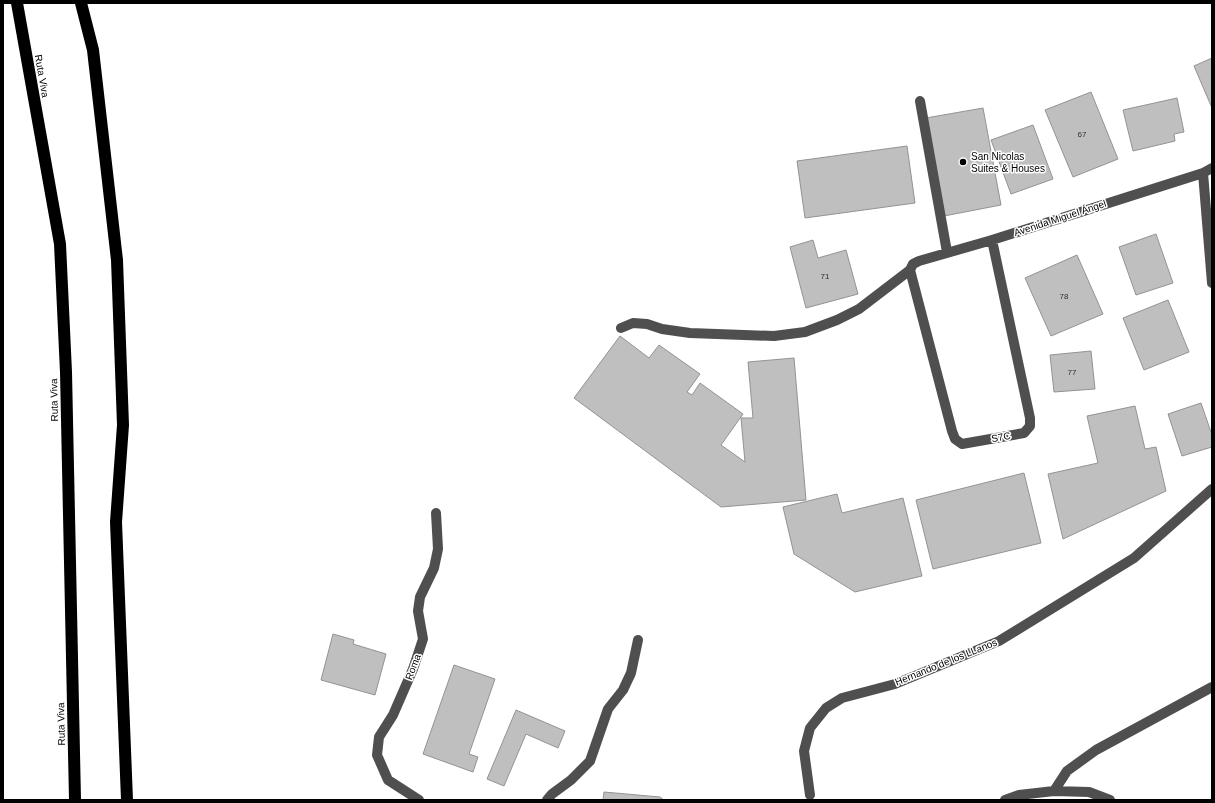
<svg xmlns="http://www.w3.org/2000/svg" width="1215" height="803" font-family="Arial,sans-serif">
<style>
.building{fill:#bfbfbf;stroke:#939393}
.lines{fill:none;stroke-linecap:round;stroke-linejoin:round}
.minor{stroke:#4f4f4f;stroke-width:10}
.highway{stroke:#000;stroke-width:12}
.poi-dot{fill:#000;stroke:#fff;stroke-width:1.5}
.labels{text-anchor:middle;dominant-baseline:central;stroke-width:3;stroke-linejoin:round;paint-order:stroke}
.number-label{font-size:8px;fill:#303030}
.street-label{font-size:10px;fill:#000;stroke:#fff}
.poi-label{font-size:10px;fill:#000;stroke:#fff;text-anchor:start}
</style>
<rect width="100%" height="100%" fill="#fff"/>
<path class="building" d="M1212 58V108L1194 66Z
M1091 92 1118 159 1073 177 1045 110Z
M1177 98 1184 132 1174 134 1175 141 1133 151 1123 110Z
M983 108 1001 205 944 216 926 118Z
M1033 125 1053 179 1011 194 991 140Z
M907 146 915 203 805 218 797 161Z
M1156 234 1173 283 1136 295 1119 247Z
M813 240 818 258 846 250 858 294 806 308 790 247Z
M1077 255 1103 314 1051 336 1025 278Z
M1168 300 1189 352 1144 370 1123 318Z
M620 336 649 358 659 345 700 374 687 392 692 395 700 383 743 414 721 445 745 462 741 418H753L748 362 794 358 806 500 721 507 574 398Z
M1091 351 1095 389 1054 392 1050 355Z
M1201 403 1212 435V447L1182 456 1168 414Z
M1135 406 1145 449 1156 447 1166 491 1063 539 1048 474 1098 463 1087 416Z
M1024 473 1041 543 933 569 916 500Z
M837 494 842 513 903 498 922 576 855 592 794 554 783 507Z
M333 634 354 640 353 644 386 654 375 695 321 680Z
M454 665 495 679 469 754 478 757 473 772 423 754Z
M516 710 565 731 558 748 526 734 504 786 487 779Z
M604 792 660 797 664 800H603Z"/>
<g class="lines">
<path class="minor" d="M920 101 947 252
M1203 173 1212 283
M910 270 952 431 955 439 962 444 1024 433 1030 426V418L992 240
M621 328 633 323 647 324 662 329 690 333 774 336 805 332 837 320 859 309 910 270 913 264 919 261 992 240 1203 173 1212 168
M1054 791 1089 792 1110 800
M810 795 804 751 810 728 826 708 842 698 895 684 999 641 1134 558 1212 489
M419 800 388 780 377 755 379 737 393 715 413 669 423 639 418 611 420 597 434 568 438 549 436 513
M547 800 552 794 571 780 590 761 608 709 623 690 631 673 638 640
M1005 800 1019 795 1054 791 1067 771 1096 750 1212 687"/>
<path class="highway" d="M17 3 60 244 66 372 75 800
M81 3 93 50 117 260 123 425 116 522 127 800"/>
</g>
<circle class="poi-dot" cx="963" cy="162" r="4"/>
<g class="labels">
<g class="number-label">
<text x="1082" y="134">67</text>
<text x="825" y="276">71</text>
<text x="1064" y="296">78</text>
<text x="1072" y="372">77</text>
</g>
<g class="street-label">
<text transform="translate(42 76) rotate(80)">Ruta Viva</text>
<text transform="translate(1060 218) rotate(-18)">Avenida Miguel Ángel</text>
<text transform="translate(54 400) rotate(-91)">Ruta Viva</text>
<text transform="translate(1001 437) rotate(-10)">S7C</text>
<text transform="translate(946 662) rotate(-22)">Hernando de los LLanos</text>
<text transform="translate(413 667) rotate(-69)">Roma</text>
<text transform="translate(61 724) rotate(-91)">Ruta Viva</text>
</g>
<g class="poi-label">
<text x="971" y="156">San Nicolas<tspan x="971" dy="12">Suites &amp; Houses</tspan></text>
</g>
</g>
<rect width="1215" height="803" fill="none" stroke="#000000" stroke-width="8"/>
</svg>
